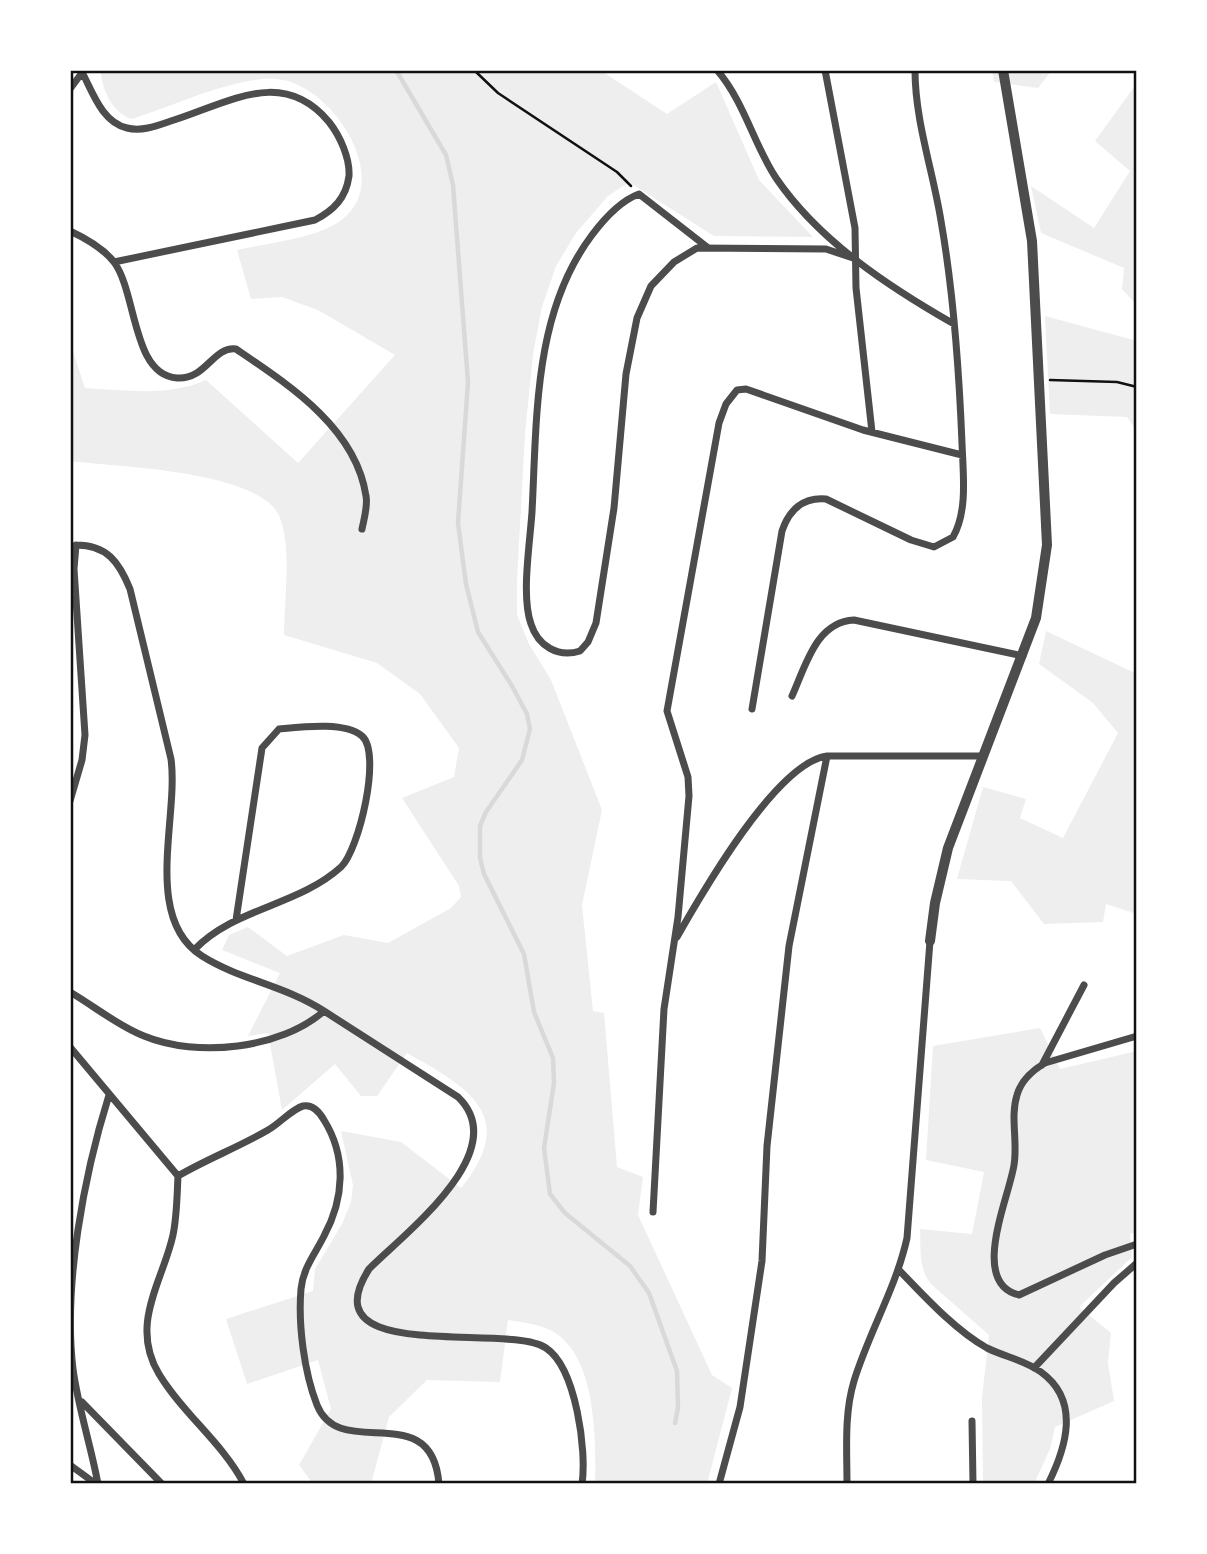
<svg xmlns="http://www.w3.org/2000/svg" width="1207" height="1554" font-family="Karla,sans-serif">
<style>
.green{fill:#eee}
.lines{fill:none;stroke-linecap:round;stroke-linejoin:round}
.stream{stroke:#d9d9d9;stroke-width:4.5}
.path{stroke:#111;stroke-width:2.5}
.minor{stroke:#4c4c4c;stroke-width:7}
.tertiary{stroke:#4c4c4c;stroke-width:10}
.neatline{fill:none;stroke:#111;stroke-width:2.5}
</style>
<rect width="100%" height="100%" fill="#fff"/>
<path class="green" d="M101 70H600L667 114 716 82 759 180 813 237 714 236 627 181 628 183 608 196 576 233 556 266 542 307 533 354 525 434 517 581V615L529 644 551 680 602 810 582 905 593 1011 604 1013 617 1167 643 1177 638 1215 712 1375 732 1388 707 1484H595C596 1443 596 1369 563 1339 549 1325 527 1323 508 1320L500 1382 427 1380 389 1417 371 1484H313L299 1465 331 1409 318 1360 247 1384 226 1319 313 1291 315 1269 342 1224 351 1202 353 1185 341 1131 401 1142 461 1188C520 1115 467 1087 407 1053L377 1096H361L335 1064 282 1110 268 1033 248 1036 280 973 222 950 229 935 248 927 287 956 344 935 388 943 451 908 461 897 459 886 402 798 454 777 459 748 420 694 377 663 284 635C284 602 292 548 280 518 262 470 117 467 70 461V342L85 388C126 390 168 397 206 380L298 463 395 355 318 310 282 297 251 299 237 250C268 243 321 238 344 218 393 177 331 83 276 79 236 76 171 107 132 119 113 114 101 89 101 70Z
M992 70H1052L1038 88 994 82Z
M1137 83V312L1136 304 1122 289 1124 268 1041 233 1031 186 1094 228 1130 171 1095 141Z
M1045 316 1137 341V432L1127 417 1050 414Z
M1046 631 1137 674V914L1106 904 1103 922 1044 924 1011 881 957 879 983 787 1026 799 1020 818 1063 838 1118 733 1093 703 1039 664Z
M1040 1028 1060 1069 1137 1051V1231L1130 1234 1132 1257 1079 1307 1111 1333 1108 1363 1114 1401 1055 1427 1050 1449 1034 1484H983L982 1397 989 1335 932 1285C918 1270 921 1249 920 1229L972 1234 984 1172 926 1160 933 1046Z"/>
<g class="lines">
<path class="stream" d="M396 70 446 155 453 185 468 382 458 523 466 584 478 632 512 686 527 714 530 729 522 760 486 812 480 826V858L484 874 524 954 534 1012 553 1058 554 1083 544 1148 550 1194 565 1213 630 1266 649 1293 677 1371 678 1408 675 1423"/>
<path class="path" d="M474 70 498 93 617 172 631 186
M1050 380 1117 382 1137 387"/>
<path class="minor" d="M717 70C745 103 753 143 776 178 819 241 889 287 954 324
M825 70 855 228 856 288 872 432
M82 72C93 93 102 122 127 128 143 132 159 125 174 120 230 102 283 67 329 122 340 136 350 158 349 176 346 198 334 210 315 220L114 262
M70 89 84 70
M70 231C85 238 103 248 114 262 137 293 132 375 177 378 206 380 213 346 236 349 289 385 356 428 366 496 368 506 364 519 362 529
M707 247 639 194C620 201 604 219 592 235 533 313 537 419 532 512 530 543 521 596 531 624 538 646 558 658 580 651L588 642 596 623 614 508 626 374 637 318 651 286 674 262 697 248 826 249 856 259
M792 696C806 665 816 622 854 620L1023 656
M752 709 782 531C789 510 803 497 826 499L911 540 934 547 953 537C968 511 963 473 962 443 959 369 954 295 941 221 933 171 915 121 915 70
M70 801 82 760 85 735 74 569 76 545
M677 937C702 893 776 763 827 756
M194 950C234 908 298 906 341 867 359 850 382 753 362 736 345 721 300 727 279 729L262 748 236 920
M70 992C94 1006 118 1026 144 1036 197 1058 281 1049 324 1011 284 985 240 980 202 956 142 918 179 817 171 759L130 589C119 562 107 545 76 545
M324 1011 458 1097C514 1151 405 1233 369 1269 307 1366 508 1322 546 1348 576 1368 587 1451 582 1484
M1137 1036 1045 1063C1033 1070 1021 1081 1017 1095 1010 1117 1018 1142 1014 1165 1009 1198 969 1283 1019 1295L1105 1255 1137 1244
M70 1047 178 1176
M1042 1065 1084 985
M178 1176C207 1159 239 1147 268 1130 279 1124 292 1109 303 1106 313 1104 320 1113 324 1120 347 1157 344 1199 324 1236 315 1254 303 1268 301 1289 298 1324 304 1372 317 1405 340 1463 432 1396 439 1484
M178 1176C177 1195 177 1216 173 1235 163 1281 129 1324 159 1374 183 1414 222 1442 244 1484
M653 1212 664 1009 678 917 689 796 688 777 667 711 719 423 726 404 737 390 746 389 863 430 962 455
M899 1270C924 1296 956 1331 987 1348 1005 1357 1025 1360 1041 1372 1081 1401 1066 1448 1048 1484
M1034 1368 1114 1283 1137 1263
M82 1402 162 1484
M972 1421 973 1484
M70 1465 96 1484
M98 1484C91 1446 78 1407 73 1369 63 1285 84 1175 109 1095
M719 1484 740 1407 762 1261 767 1146 789 946 827 756H982
M847 1484C847 1450 844 1414 854 1381 869 1332 896 1288 907 1238L930 941"/>
<path class="tertiary" d="M930 941 935 903 948 848 1036 618 1047 545 1032 241 1003 70"/>
</g>
<rect width="1207" height="1554" fill="none" stroke="#ffffff" stroke-width="144"/>
<rect x="72" y="72" width="1063" height="1410" class="neatline"/>
</svg>
